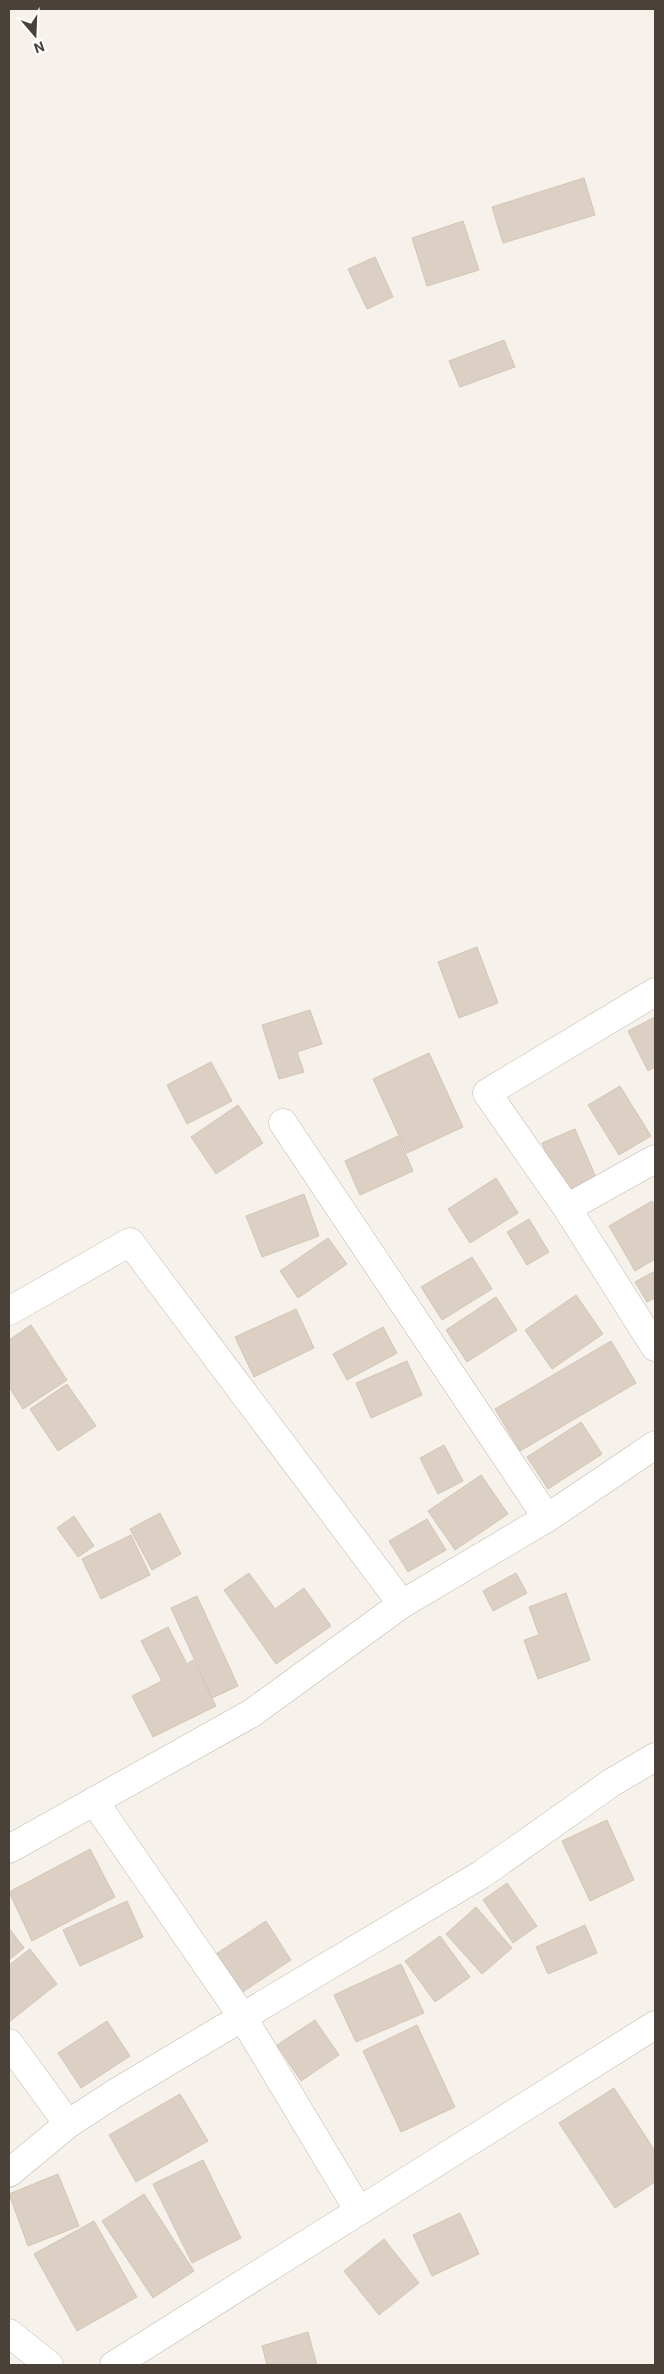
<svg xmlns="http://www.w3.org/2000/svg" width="664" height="2374" font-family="Roboto,sans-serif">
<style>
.building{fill:#dbd0c3;stroke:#d3c5b3}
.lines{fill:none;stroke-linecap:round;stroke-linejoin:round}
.minor-casing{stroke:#c2b9ad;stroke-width:29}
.minor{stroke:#fff;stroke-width:28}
</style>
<rect width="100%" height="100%" fill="#f6f2eb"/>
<path class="building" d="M584 178 595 215 503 243 492 207Z
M463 221 479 270 427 286 412 238Z
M375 257 393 297 367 309 348 269Z
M504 340 515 367 460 387 449 361Z
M477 947 498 1003 459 1018 438 962Z
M310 1010 322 1044 297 1052 304 1072 279 1079 262 1025Z
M655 1017V1067L648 1071 628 1031Z
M429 1053 463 1127 407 1153 373 1079Z
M211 1062 232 1101 187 1124 167 1085Z
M620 1086 651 1136 619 1155 588 1105Z
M238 1105 263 1143 216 1174 191 1137Z
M575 1129 598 1182 566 1196 542 1143Z
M398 1136 413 1171 360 1195 345 1161Z
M496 1178 518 1213 470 1243 448 1209Z
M304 1194 319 1236 262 1257 246 1216Z
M652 1201 655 1206V1259L635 1271 609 1226Z
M529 1219 549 1252 527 1265 507 1232Z
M328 1238 347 1264 298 1298 280 1271Z
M472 1257 492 1289 442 1320 421 1287Z
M655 1271V1298L647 1302 635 1282Z
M576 1295 603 1334 552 1369 525 1330Z
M496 1297 517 1330 467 1362 446 1330Z
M296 1309 314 1348 254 1377 235 1337Z
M31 1325 67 1380 23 1409 9 1387V1340Z
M383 1327 397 1353 347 1380 333 1354Z
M611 1341 636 1383 520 1451 495 1409Z
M407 1361 422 1395 371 1418 356 1383Z
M67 1384 96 1426 58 1451 30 1409Z
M581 1422 602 1454 548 1489 527 1457Z
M444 1445 463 1481 438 1494 420 1458Z
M481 1475 508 1514 455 1550 428 1511Z
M160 1513 181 1554 152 1570 130 1529Z
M74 1516 94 1546 78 1557 57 1528Z
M427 1519 446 1550 408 1572 389 1541Z
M131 1535 150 1575 101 1599 82 1559Z
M249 1573 275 1609 304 1588 331 1626 276 1664 224 1590Z
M516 1573 527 1593 493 1611 483 1591Z
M566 1593 590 1660 538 1679 524 1640 539 1635 529 1607Z
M197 1596 238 1686 212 1698 171 1608Z
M168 1627 187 1664 193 1660 216 1706 153 1737 132 1696 162 1681 141 1641Z
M607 1820 634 1880 590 1901 562 1841Z
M90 1849 115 1897 32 1941 9 1892Z
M507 1883 537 1926 513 1943 483 1900Z
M127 1901 143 1937 80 1966 63 1930Z
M476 1907 512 1948 482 1974 446 1934Z
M266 1921 291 1960 238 1995 213 1956Z
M585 1925 597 1953 548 1974 536 1947Z
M9 1928 24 1948 9 1960Z
M440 1936 470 1977 435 2002 405 1961Z
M30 1949 57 1984 9 2022V1965Z
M401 1964 424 2013 356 2042 334 1995Z
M315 2020 339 2055 301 2081 277 2045Z
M107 2021 130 2056 81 2088 58 2053Z
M417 2025 455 2107 401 2132 363 2051Z
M614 2088 655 2151V2182L615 2208 559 2123Z
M180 2094 208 2141 136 2182 109 2135Z
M203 2160 241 2238 192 2263 153 2184Z
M58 2174 79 2226 28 2246 9 2194Z
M144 2194 194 2271 153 2298 102 2221Z
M460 2213 479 2254 432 2276 413 2235Z
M94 2221 137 2297 77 2331 34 2254Z
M384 2239 419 2283 379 2315 344 2271Z
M308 2332 317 2365H267L262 2346Z"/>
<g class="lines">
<g class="minor-casing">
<path id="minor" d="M655 992 487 1093 567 1208 655 1347
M283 1123 547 1518
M567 1208 655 1159
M9 1311 130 1242 402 1604
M94 1801 242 2016 359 2211
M9 1849 252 1713 402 1604 547 1518 655 1445
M9 2043 68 2124
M9 2173 68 2124 117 2092 482 1874 611 1783 655 1757
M9 2333 49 2365
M114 2365 655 2025"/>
</g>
<use href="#minor" class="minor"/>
</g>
<rect width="664" height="2374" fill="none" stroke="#4a4238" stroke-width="20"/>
<g transform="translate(35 35) rotate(161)" stroke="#ffffff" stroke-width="4" paint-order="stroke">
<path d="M0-4L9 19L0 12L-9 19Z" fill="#4a4238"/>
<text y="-8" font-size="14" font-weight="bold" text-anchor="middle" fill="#4a4238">N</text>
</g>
</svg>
